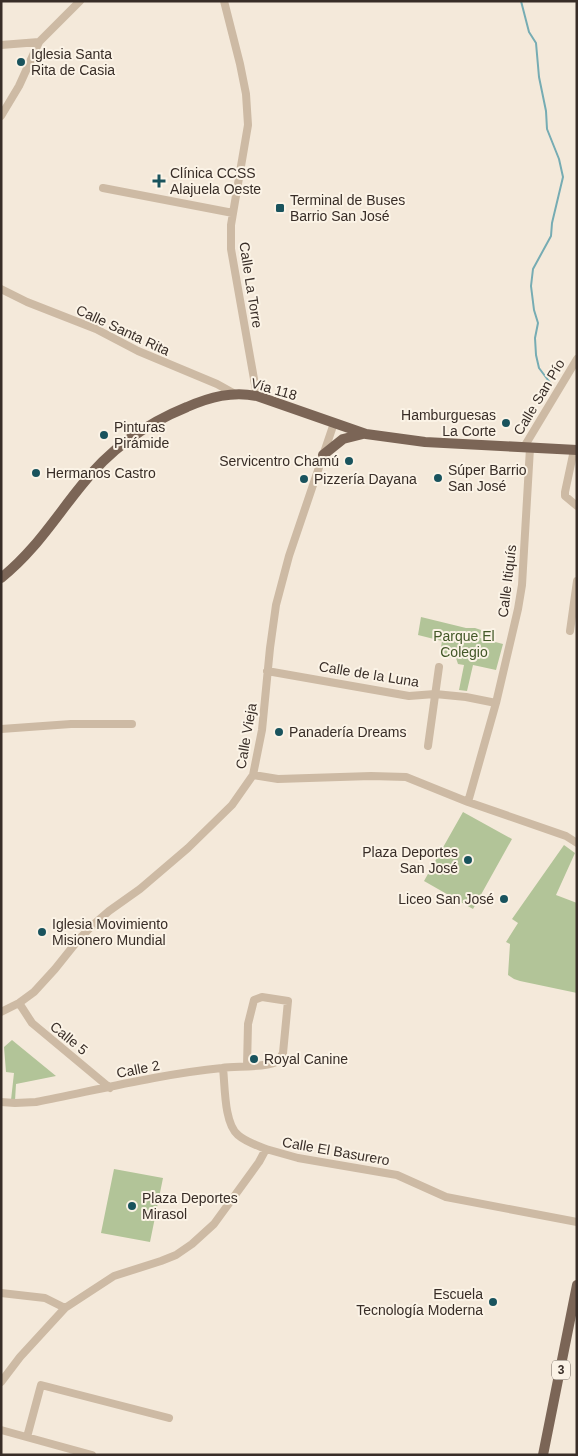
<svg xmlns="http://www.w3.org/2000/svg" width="578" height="1456" font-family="Helvetica,sans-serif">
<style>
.green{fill:#b2c498}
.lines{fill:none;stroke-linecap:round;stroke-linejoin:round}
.stream{stroke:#76acb3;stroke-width:2}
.minor{stroke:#cdbaa4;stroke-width:8}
.major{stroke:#7b6556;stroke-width:10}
.poi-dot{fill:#19535d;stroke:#fbf3e6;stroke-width:2}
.labels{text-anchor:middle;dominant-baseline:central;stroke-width:4;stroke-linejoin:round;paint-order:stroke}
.shield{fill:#fbf3e6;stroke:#726860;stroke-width:1}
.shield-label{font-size:12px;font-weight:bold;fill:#382d27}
.poi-label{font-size:14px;fill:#382d27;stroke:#fbf3e6;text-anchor:start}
.street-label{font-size:14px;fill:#382d27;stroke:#fbf3e6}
.park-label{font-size:14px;fill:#435828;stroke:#fbf3e6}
</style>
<rect width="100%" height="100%" fill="#f4e9da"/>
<path class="green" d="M421 617 466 628H475L481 630 480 638 503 644 496 670 473 665 467 691 459 690 464 665 458 664 456 658 445 657 446 654H440L442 641 418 635Z
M463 812 512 839 473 909 424 881Z
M564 845 575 853 556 895 577 903V993L520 981 514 979 508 975 510 944 506 942 518 923 512 919Z
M12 1040 56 1076 16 1084 15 1101 11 1100 14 1073 6 1072 4 1047Z
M114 1169 163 1178 150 1242 101 1233Z"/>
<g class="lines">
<path class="stream" d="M521 1 529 32 536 43 539 77 546 111 547 129 559 159 563 177 552 223 551 236 533 269 531 286 534 310 538 323 535 338 536 355 539 368 551 384"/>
<path class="minor" d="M224 1 240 64 246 94 248 125 231 225V249L257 396
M1 45 39 42
M1 116 19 86 39 42 80 1
M103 188 233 213
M1 289 27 302 96 329 138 351 217 384 235 394
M524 447 577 359
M574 450 565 492V496L577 506
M570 631 577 581
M267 671 409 696 435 694 466 697 496 703
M1 729 71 724H132
M428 746 439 667
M253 775 278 779 371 776 406 777 468 802 566 836 577 843
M468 802 496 703 518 609 522 585 530 448
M19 1003 32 1023 110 1088
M1 1012 19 1003 34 992 55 969 79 939 93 925 109 911 140 889 188 848 232 805 253 775 262 730 270 648 276 605 289 556 334 423
M223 1068C225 1085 224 1124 238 1135 246 1142 256 1145 266 1149
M1 1102 15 1103 36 1102C97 1090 161 1074 222 1068 236 1066 263 1068 276 1062 279 1060 281 1057 283 1053L288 1001 262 997 254 1000 248 1024 247 1066
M1 1293 45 1298 65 1308
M1 1382 20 1357 65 1308 114 1276 161 1261 176 1255 192 1244 214 1224 259 1162 266 1149 298 1158 397 1175 446 1197 577 1222
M1 1430 92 1455
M27 1437 41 1385 169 1418"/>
<path class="major" d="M323 455 343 439 363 434
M1 578C34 552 55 518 81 486 109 450 145 424 187 407 210 397 232 391 257 396L366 434 425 442 577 450
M543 1455 577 1285"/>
</g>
<g class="poi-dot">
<circle cx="21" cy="62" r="5"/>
<path d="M156.5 173.5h5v5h5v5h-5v5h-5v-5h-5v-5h5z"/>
<rect x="275" y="203" width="10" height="10" rx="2.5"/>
<circle cx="506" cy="423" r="5"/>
<circle cx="104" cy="435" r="5"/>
<circle cx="349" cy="461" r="5"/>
<circle cx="36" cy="473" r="5"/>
<circle cx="438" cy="478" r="5"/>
<circle cx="304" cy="479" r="5"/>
<circle cx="279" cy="732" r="5"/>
<circle cx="468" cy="860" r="5"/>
<circle cx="504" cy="899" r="5"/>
<circle cx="42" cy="932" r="5"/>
<circle cx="254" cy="1059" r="5"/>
<circle cx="132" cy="1206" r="5"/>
<circle cx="493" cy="1302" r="5"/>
</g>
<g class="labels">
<rect class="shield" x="552" y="1360.5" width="18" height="19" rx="4"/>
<g class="shield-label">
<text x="561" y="1370">3</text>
</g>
<g class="poi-label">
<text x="31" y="54">Iglesia Santa<tspan x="31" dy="16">Rita de Casia</tspan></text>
<text x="170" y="173">Clínica CCSS<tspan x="170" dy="16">Alajuela Oeste</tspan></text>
<text x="290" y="200">Terminal de Buses<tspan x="290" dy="16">Barrio San José</tspan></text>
<text x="496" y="415" text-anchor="end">Hamburguesas<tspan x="496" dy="16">La Corte</tspan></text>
<text x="114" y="427">Pinturas<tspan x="114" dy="16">Pirámide</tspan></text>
<text x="339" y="461" text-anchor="end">Servicentro Chamú</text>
<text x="448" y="470">Súper Barrio<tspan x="448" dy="16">San José</tspan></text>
<text x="46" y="473">Hermanos Castro</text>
<text x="314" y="479">Pizzería Dayana</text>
<text x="289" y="732">Panadería Dreams</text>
<text x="458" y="852" text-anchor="end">Plaza Deportes<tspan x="458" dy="16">San José</tspan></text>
<text x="494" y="899" text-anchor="end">Liceo San José</text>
<text x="52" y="924">Iglesia Movimiento<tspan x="52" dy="16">Misionero Mundial</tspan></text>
<text x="264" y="1059">Royal Canine</text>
<text x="142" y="1198">Plaza Deportes<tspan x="142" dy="16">Mirasol</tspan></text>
<text x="483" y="1294" text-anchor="end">Escuela<tspan x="483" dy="16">Tecnología Moderna</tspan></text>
</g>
<g class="street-label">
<text transform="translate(251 285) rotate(81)">Calle La Torre</text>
<text transform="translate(123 330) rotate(25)">Calle Santa Rita</text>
<text transform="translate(274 389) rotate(16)">Vía 118</text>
<text transform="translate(539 397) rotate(-59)">Calle San Pío</text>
<text transform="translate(507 581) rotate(-83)">Calle Itiquís</text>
<text transform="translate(369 674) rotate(9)">Calle de la Luna</text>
<text transform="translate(246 736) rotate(-80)">Calle Vieja</text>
<text transform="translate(69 1038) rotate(39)">Calle 5</text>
<text transform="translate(138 1069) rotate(-11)">Calle 2</text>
<text transform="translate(336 1151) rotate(10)">Calle El Basurero</text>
</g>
<g class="park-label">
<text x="464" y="636">Parque El<tspan x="464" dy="16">Colegio</tspan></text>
</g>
</g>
<rect width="578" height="1456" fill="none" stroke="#382d27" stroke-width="5"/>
</svg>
